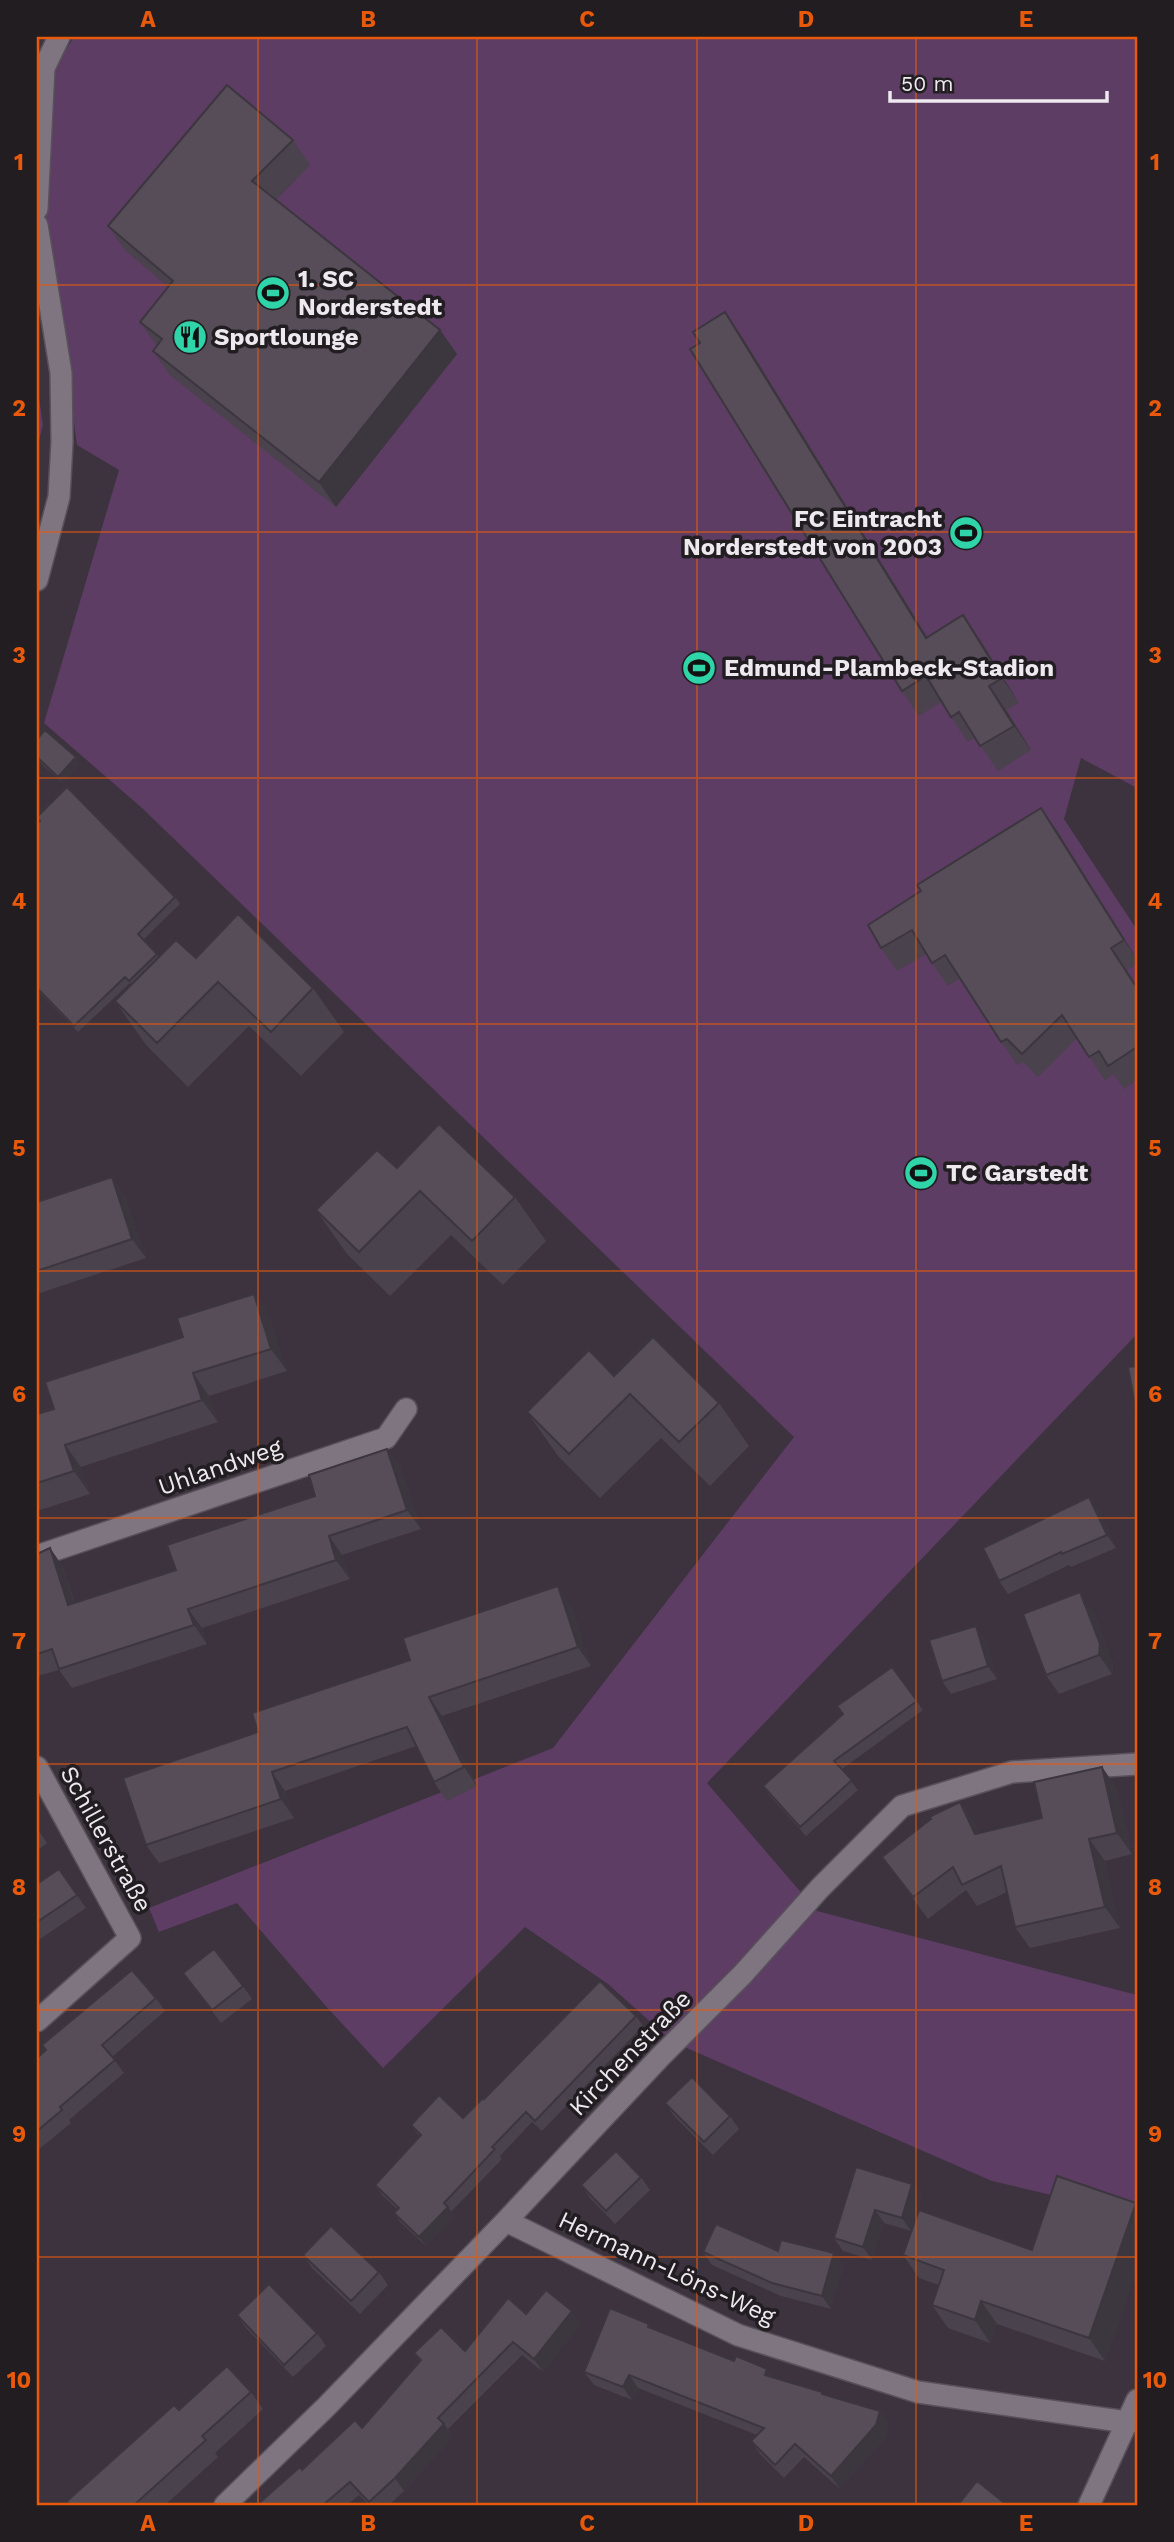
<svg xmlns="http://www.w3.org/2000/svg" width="1174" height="2542" font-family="'Work Sans',sans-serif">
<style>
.green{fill:#5d3d64}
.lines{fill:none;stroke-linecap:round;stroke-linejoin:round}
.street-casing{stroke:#58515a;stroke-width:24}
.secondary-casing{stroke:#58515a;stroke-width:24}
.street{stroke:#7e7580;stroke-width:21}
.secondary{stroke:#7e7580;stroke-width:21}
.wall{fill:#4a424c}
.shaded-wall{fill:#3c363e}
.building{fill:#564d58;stroke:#3c363e;stroke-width:2}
.grid{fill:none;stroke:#e8590c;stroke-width:2;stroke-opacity:0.55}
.labels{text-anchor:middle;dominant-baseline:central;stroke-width:7;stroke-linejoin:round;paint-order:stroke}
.poi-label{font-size:24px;font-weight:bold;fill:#eee9ef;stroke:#211d21;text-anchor:start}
.street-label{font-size:24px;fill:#eee9ef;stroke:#211d21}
.neatline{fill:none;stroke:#e8590c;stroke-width:2.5}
.grid-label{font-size:23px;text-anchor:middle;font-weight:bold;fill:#e8590c}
</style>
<rect width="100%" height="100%" fill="#3c333e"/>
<path class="green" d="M74 37H1137V788L1081 758 1064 819 1137 930V1334L707 1783 817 1911 1137 1995V2215L992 2181 673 2042 608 1984 525 1927 383 2068 324 2004 237 1903 159 1932 149 1908 553 1748 794 1437 142 808 44 723 119 470 77 445 45 220 54 69Z
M37 384 43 425 37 448Z"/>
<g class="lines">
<g class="street-casing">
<path id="street" d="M37 209 44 68 59 37
M37 225 61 373 62 442 59 497 37 580
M37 1556 386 1438 406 1409
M37 1767 130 1938 37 2021
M506 2221 738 2335 918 2392 1127 2422 1137 2421
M225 2505 327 2406 506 2221 660 2057 743 1974 820 1888 902 1806 1012 1772 1137 1764"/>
</g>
<g class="secondary-casing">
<path id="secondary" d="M1089 2505 1137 2400"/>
</g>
<use href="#street" class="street"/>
<use href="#secondary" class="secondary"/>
</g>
<path class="wall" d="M293 140 310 165 276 200 440 330 457 354 336 507 170 375 153 351 157 346 140 322 168 287 125 250 108 226Z
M742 337 927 637 963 615 980 640 1019 703 1006 710 1031 750 998 771 975 737 968 742 941 702 919 716 902 691Z
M37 739 80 764 63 783 37 760Z
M1041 808 1057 831 1137 959V964L1127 970 1137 986V1080L1124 1089 1114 1074 1105 1080 1077 1038 1038 1077 1023 1062 1017 1065 960 978 948 986 926 954 897 971 881 948 921 891Z
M37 817 175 897 180 904 144 939 159 957 196 958 313 988 344 1032 301 1076 249 1026 188 1087 146 1045 115 1001 131 985 130 983 78 1032 37 990V823L39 821Z
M397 1168 515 1197 546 1241 503 1285 451 1235 390 1296 347 1254 316 1210Z
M112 1177 125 1196 146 1258 37 1294V1202Z
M254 1294 269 1316 287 1371 209 1396 218 1422 81 1467 90 1494 37 1511V1414L54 1409 183 1337Z
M614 1376 719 1403 749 1446 710 1486 661 1438 600 1498 558 1456 527 1412Z
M387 1449 401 1468 421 1529 342 1555 350 1579 202 1628 207 1644 72 1688 59 1670 37 1676V1554L50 1548 63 1567 75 1603 176 1570 315 1496Z
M1099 1510 1116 1548 1071 1567 1069 1565 1008 1594 999 1581Z
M571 1605 591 1666 442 1716 477 1786 447 1801 434 1782 416 1746 285 1791 294 1818 159 1863 146 1845 258 1732 410 1660Z
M1093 1611 1113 1663 1112 1674 1059 1694 1046 1675Z
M985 1639 997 1679 951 1694 942 1681Z
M892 1667 923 1710 842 1769 858 1790 806 1836 769 1795 763 1786 843 1714Z
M1102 1767 1117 1789 1132 1854 1105 1861 1120 1928 1030 1948 1015 1927 1007 1892 977 1906 966 1890 928 1919 882 1857 960 1802 975 1824 979 1833 1042 1818Z
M37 1828 47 1843 37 1851Z
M59 1869 86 1908 37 1941V1884Z
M183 1973 243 1986 252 1999 221 2023Z
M156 1998 165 2011 112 2057 124 2073 69 2120 71 2123 38 2150 37 2148V2058L46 2050 42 2045Z
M636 2016 643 2026 542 2131 532 2122 500 2156 502 2159 451 2212 454 2216 426 2246 400 2222 394 2213 397 2209 382 2195 375 2185 420 2137 411 2125 463 2118 484 2099Z
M665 2103 730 2116 739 2129 713 2155 674 2116Z
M641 2177 650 2190 615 2224 590 2198 581 2185Z
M912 2184 921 2197 911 2231 884 2223 872 2260 843 2251 834 2238Z
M1136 2203 1137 2205V2267L1105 2361 997 2324 990 2343 948 2328 932 2305 939 2285 919 2278 903 2255 1032 2250Z
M778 2251 834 2253 843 2266 831 2309 781 2296 712 2265 703 2252Z
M303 2255 379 2272 388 2285 360 2314 312 2268Z
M526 2314 581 2324 543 2372 522 2355 448 2429 453 2437 404 2491 389 2505H369L359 2495 347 2505H257L302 2470 362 2428 420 2361 414 2353 465 2351Z
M237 2315 317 2333 326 2346 293 2377 246 2328Z
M652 2329 773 2377 822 2392 824 2395 880 2411 889 2424 885 2438 840 2489 804 2457 784 2478 760 2454 751 2441 757 2435 638 2388 632 2400 594 2385 584 2372Z
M251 2392 263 2409 215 2453 218 2457 165 2505H65L179 2410Z"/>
<path class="shaded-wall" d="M725 312 742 337 943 663 926 638Z
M440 330 457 354 336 507 319 482Z
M963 615 980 640 1019 703 1002 678Z
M989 686 1006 710 1031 750 1014 726Z
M76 757 80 764 63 783 58 777Z
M1041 808 1057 831 1137 959 1124 940Z
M112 1177 125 1196 146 1258 132 1239Z
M254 1294 269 1316 287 1371 271 1349Z
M193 1373 209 1396 218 1422 202 1400Z
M65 1445 81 1467 90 1494 74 1471Z
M387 1449 401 1468 421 1529 407 1510Z
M1089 1497 1099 1510 1116 1548 1107 1535Z
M329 1536 342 1555 350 1579 336 1560Z
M50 1548 63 1567 81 1624 68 1605Z
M558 1586 571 1605 591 1666 578 1647Z
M1080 1592 1093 1611 1113 1663 1112 1674 1099 1655Z
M188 1609 202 1628 207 1644 194 1625Z
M976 1626 985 1639 997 1679 988 1666Z
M429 1697 442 1716 477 1786 464 1767Z
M1102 1767 1117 1789 1132 1854 1117 1833Z
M272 1772 285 1791 294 1818 281 1799Z
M960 1802 975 1824 990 1855 975 1834Z
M1089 1839 1105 1861 1120 1928 1105 1907Z
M912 2184 921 2197 911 2231 902 2218Z
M1136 2203 1137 2205V2267L1105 2361 1089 2338Z
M448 2207 454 2216 426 2246 419 2237Z
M875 2210 884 2223 872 2260 863 2247Z
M834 2253 843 2266 831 2309 822 2296Z
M981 2301 997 2324 990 2343 975 2320Z
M572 2311 581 2324 543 2372 534 2359Z
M767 2369 776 2382 765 2375Z
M629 2375 638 2388 632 2400 623 2387Z
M880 2411 889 2424 885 2438 840 2489 831 2476Z
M444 2424 453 2437 404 2491 395 2478Z"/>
<path class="building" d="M227 85 293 140 252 181 440 330 319 482 153 351 162 339 140 322 173 281 108 226Z
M725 312 926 638 963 615 1002 678 989 686 1014 726 980 746 959 712 951 717 926 676 902 691 690 349 700 343 693 332Z
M45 730 76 757 58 777 37 757V739Z
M67 787 175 897 138 934 157 954 129 981 125 977 74 1026 37 988V823L40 821 37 817Z
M1041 808 1124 940 1111 948 1137 988V1047L1108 1066 1099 1051 1089 1057 1062 1015 1022 1054 1007 1039 1001 1042 945 955 932 963 912 930 881 948 868 925 921 891 917 885Z
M238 914 313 988 271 1032 218 982 157 1043 115 1001 176 940 196 958Z
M439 1124 515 1197 472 1241 420 1191 359 1252 316 1210 377 1150 397 1168Z
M112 1177 132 1239 37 1271V1202Z
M254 1294 271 1349 193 1373 202 1400 65 1445 74 1471 37 1483V1414L54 1409 45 1382 183 1337 177 1318Z
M653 1337 719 1403 679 1442 630 1394 569 1454 527 1412 589 1350 614 1376Z
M1137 1366V1416L1128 1367Z
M387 1449 407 1510 329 1536 336 1560 188 1609 194 1625 59 1669 52 1649 37 1654V1554L50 1548 68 1605 176 1570 167 1545 315 1496 309 1475Z
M1089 1497 1107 1535 1062 1554 1061 1552 999 1581 983 1548Z
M558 1586 578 1647 429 1697 464 1767 434 1782 407 1727 272 1772 281 1799 146 1845 123 1778 258 1732 252 1713 410 1660 403 1638Z
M1080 1592 1100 1644 1099 1655 1046 1675 1023 1614Z
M976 1626 988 1666 942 1681 929 1640Z
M892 1667 917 1701 834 1761 852 1780 800 1827 763 1786 843 1714 837 1706Z
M1102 1767 1117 1833 1089 1839 1105 1907 1015 1927 1001 1866 962 1885 953 1867 913 1897 882 1857 931 1819 929 1817 960 1802 975 1834 1042 1818 1034 1782Z
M59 1869 77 1895 37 1922V1884Z
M214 1949 243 1986 212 2010 183 1973Z
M132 1970 156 1998 102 2045 115 2060 60 2107 62 2110 37 2131V2058L46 2050 42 2045Z
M600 1981 636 2016 535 2121 526 2112 492 2147 495 2149 444 2203 448 2207 419 2237 394 2213 399 2208 375 2185 421 2135 411 2125 439 2095 463 2118 483 2098 484 2099Z
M692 2077 730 2116 704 2142 665 2103Z
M616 2151 641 2177 606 2211 581 2185Z
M856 2167 912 2184 902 2218 875 2210 863 2247 834 2238Z
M1057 2176 1136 2203 1089 2338 981 2301 975 2320 932 2305 944 2270 903 2255 919 2210 1032 2250Z
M716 2224 778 2251 781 2240 834 2253 822 2296 772 2283 703 2252Z
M331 2226 379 2272 351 2301 303 2255Z
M269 2284 317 2333 284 2365 237 2315Z
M546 2290 572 2311 534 2359 513 2342 438 2418 444 2424 395 2478 369 2502 350 2482 323 2505H257L300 2467 302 2470 355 2420 362 2428 421 2360 414 2353 441 2327 465 2351 508 2298 526 2314Z
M610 2308 649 2324 648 2327 734 2361 736 2356 767 2369 765 2375 822 2392V2394L880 2411 876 2425 831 2476 795 2444 775 2465 751 2441 764 2428 629 2375 623 2387 584 2372Z
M227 2366 251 2392 202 2436 206 2440 134 2505H65L68 2503 66 2502 174 2405 179 2410Z
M977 2481 1007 2505H958Z"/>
<path class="grid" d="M258 37V2505M477 37V2505M697 37V2505M916 37V2505M37 285H1137M37 532H1137M37 778H1137M37 1024H1137M37 1271H1137M37 1518H1137M37 1764H1137M37 2010H1137M37 2257H1137"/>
<defs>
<g id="stadium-disc" transform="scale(1.75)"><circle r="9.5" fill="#30d4a9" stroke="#211d21"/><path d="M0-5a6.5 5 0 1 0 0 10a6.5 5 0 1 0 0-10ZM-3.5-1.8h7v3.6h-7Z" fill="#111"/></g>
<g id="restaurant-disc" transform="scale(1.75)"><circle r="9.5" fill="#30d4a9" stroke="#211d21"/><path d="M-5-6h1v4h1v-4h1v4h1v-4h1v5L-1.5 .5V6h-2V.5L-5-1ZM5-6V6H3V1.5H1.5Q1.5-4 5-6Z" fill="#111"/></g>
</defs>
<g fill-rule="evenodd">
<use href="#stadium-disc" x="273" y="293"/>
<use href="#restaurant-disc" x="190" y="337"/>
<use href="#stadium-disc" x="966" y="533"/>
<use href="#stadium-disc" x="699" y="668"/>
<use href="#stadium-disc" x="921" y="1173"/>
</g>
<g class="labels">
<g class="poi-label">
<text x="298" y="279">1. SC<tspan x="298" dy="28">Norderstedt</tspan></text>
<text x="214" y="337">Sportlounge</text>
<text x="942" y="519" text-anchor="end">FC Eintracht<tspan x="942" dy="28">Norderstedt von 2003</tspan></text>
<text x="724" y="668">Edmund-Plambeck-Stadion</text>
<text x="946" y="1173">TC Garstedt</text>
</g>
<g class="street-label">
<text transform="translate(220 1467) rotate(-19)">Uhlandweg</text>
<text transform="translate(106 1839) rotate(61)">Schillerstraße</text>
<text transform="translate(630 2053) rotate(-46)">Kirchenstraße</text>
<text transform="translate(667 2268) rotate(25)">Hermann-Löns-Weg</text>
</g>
</g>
<rect width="1174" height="2542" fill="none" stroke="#211d21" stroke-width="77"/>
<path d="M890 91v10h217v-10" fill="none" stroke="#eee9ef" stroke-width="3.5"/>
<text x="901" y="91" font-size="21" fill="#eee9ef" stroke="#211d21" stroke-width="5" paint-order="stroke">50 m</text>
<rect x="38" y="38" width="1098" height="2466" class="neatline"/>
<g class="grid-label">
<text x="148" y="27">A</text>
<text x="368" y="27">B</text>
<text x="587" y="27">C</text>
<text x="806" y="27">D</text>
<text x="1026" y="27">E</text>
<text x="19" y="170">1</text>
<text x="1155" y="170">1</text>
<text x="19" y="416">2</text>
<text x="1155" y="416">2</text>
<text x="19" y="663">3</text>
<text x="1155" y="663">3</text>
<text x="19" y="909">4</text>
<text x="1155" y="909">4</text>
<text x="19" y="1156">5</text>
<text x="1155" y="1156">5</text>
<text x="19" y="1402">6</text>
<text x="1155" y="1402">6</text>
<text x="19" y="1649">7</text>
<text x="1155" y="1649">7</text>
<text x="19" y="1895">8</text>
<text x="1155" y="1895">8</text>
<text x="19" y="2142">9</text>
<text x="1155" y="2142">9</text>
<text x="19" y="2388">10</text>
<text x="1155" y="2388">10</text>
<text x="148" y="2531">A</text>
<text x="368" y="2531">B</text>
<text x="587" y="2531">C</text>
<text x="806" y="2531">D</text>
<text x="1026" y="2531">E</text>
</g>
</svg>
